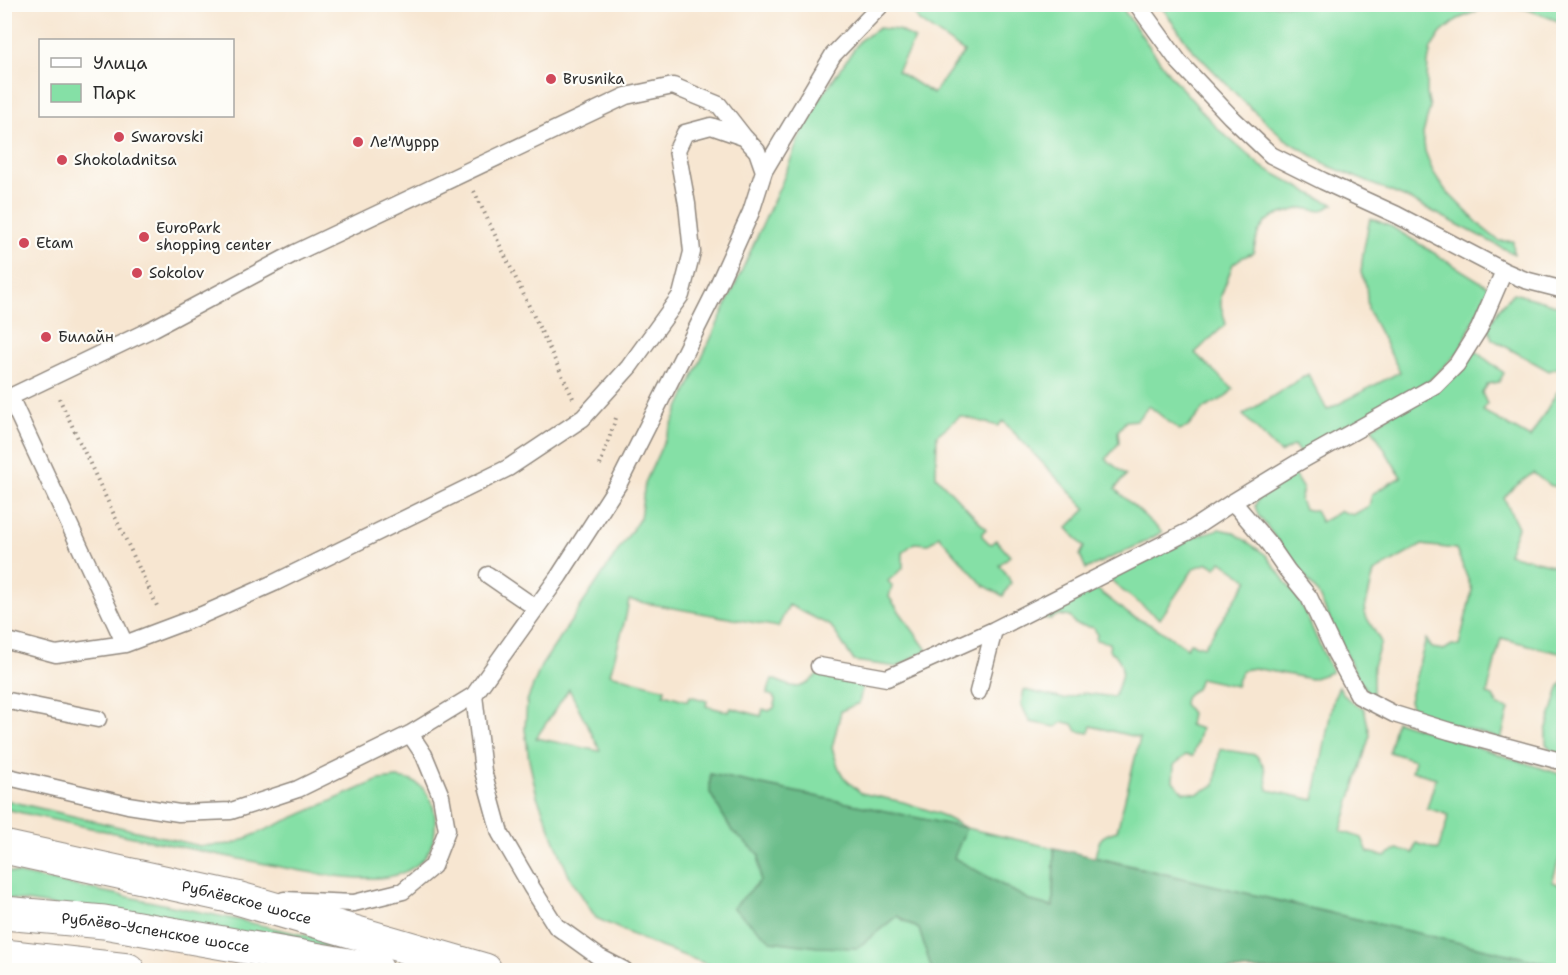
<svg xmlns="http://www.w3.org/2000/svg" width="1568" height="975" font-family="'Shantell Sans',sans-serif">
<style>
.green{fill:#85e0a6;stroke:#588668;stroke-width:1.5;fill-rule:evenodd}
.forest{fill:#6cbe8b;stroke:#4c745b;stroke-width:1.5}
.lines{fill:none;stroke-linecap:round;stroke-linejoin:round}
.lane-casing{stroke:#91887e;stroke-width:19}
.secondary-casing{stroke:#91887e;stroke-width:35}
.primary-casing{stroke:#91887e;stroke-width:35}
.path{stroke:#91887e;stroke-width:4;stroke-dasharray:1.5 4.5;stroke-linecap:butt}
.lane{stroke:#fff;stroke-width:16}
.secondary{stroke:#fff;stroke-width:33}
.primary{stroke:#fff;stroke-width:33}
.poi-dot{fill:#d1495b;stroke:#fdfcf7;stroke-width:2}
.labels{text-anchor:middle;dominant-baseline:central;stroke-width:4.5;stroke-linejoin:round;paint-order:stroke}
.poi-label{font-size:15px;fill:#2b2b2b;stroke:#fdfcf7;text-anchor:start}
.street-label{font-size:15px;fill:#2b2b2b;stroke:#fdfcf7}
</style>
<rect width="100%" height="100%" fill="#fdfcf7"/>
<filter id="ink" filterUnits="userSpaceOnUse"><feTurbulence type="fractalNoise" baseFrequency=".0167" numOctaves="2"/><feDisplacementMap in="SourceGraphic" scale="12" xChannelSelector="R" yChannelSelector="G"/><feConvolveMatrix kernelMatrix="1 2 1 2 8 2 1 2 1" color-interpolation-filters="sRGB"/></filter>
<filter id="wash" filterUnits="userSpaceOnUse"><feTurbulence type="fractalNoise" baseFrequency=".008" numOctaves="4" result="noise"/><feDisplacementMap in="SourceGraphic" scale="24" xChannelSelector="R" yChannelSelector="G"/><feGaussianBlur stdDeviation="1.35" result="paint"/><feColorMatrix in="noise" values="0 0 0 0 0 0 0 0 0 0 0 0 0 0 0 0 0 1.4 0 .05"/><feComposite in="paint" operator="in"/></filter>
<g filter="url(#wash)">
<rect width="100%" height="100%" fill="#f7e6d1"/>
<path class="green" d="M908 5H1120L1169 74 1218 129 1262 167 1319 198 1334 204 1321 211 1302 208 1274 216 1265 223 1258 233 1253 253 1241 258 1233 264 1221 296V306L1226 324 1195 353 1233 389 1226 397 1203 409 1188 427 1179 430 1149 406 1137 420 1126 421 1118 431 1119 443 1106 459 1126 475 1115 489 1162 532 1143 543 1086 569 1080 555 1084 547 1067 528 1086 509 1003 421 998 426 960 416 937 435 936 476 986 529 982 533V536L989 543 992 544 996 540 1010 556 999 565 1006 573 1011 583 1003 596 983 585 939 536 929 544 914 543 903 552V568L888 581 892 586 889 597 927 650 897 667 854 661 831 626 789 605 778 627 629 600 626 616 610 674 665 689 664 694 688 701 690 696 707 701 706 706 729 712 731 708 761 716 763 709 769 711 774 708 776 701 773 696 767 694 772 679C797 688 800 693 820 672L864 680 859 703 841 711 832 748 838 766 843 777 861 793 903 802 937 813 966 828 1054 848 1053 907 1031 901 953 858 965 828 710 774 732 831 759 853 760 881 733 909 857 948 897 916 919 929 932 970H723L650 943 596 918 569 876 537 796 529 760 525 729 527 701 541 666 640 518 645 483 782 182 807 118 860 40 879 28 898 30 915 39 897 71 933 94 964 52 919 21ZM569 689 600 750 599 751 536 738Z
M1160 5H1563V23L1526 9 1502 5 1480 10 1458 19 1441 33 1431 48 1428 63 1427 80V94L1430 107 1423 134 1425 151 1433 172 1446 191 1483 228 1499 241H1513L1514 254 1411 200 1329 166 1285 139 1243 101 1191 48Z
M1370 218 1392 227 1489 287 1459 352 1429 381 1301 455 1294 445 1280 453 1243 415 1308 374 1327 410 1400 372 1368 310 1366 285 1361 273 1363 253Z
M1513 293 1563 307V368L1560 367 1549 371 1492 339 1488 327 1499 309Z
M1475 351 1504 373 1499 382 1488 384 1482 393 1487 404 1483 411 1530 438 1557 392 1563 390 1564 482 1562 488 1549 485 1533 473 1512 489 1504 498 1518 527 1508 554 1556 566 1562 551 1563 552V654L1501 638 1487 694 1493 696 1498 706 1509 709 1501 739 1414 713 1409 701 1426 639 1432 648 1444 650 1452 645 1459 646 1472 590 1456 549 1422 545 1374 572 1364 613 1381 642 1373 666V699L1358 679 1317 592 1258 515 1255 506 1259 496 1293 473 1303 489 1300 500 1304 509 1315 511 1321 522 1341 511 1353 515 1369 506 1372 494 1401 477 1372 428Z
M1219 529 1233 532 1266 555 1300 602 1332 672 1311 679 1254 668 1243 670 1238 679 1236 686 1200 678 1196 689C1188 693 1185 695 1184 704L1191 713 1189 725 1201 729 1193 756 1186 755 1174 765 1173 781 1183 792 1198 793 1215 785 1220 749 1256 755 1264 766 1268 790 1314 800 1333 700 1339 686C1344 698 1352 704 1364 708L1370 735 1341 831 1362 838 1368 852 1385 856 1397 849 1413 853 1416 843 1438 850 1449 815 1427 808 1436 778 1412 771 1415 760 1389 752 1396 721 1563 775V847L1552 882 1563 886V967L1309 908 1095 857C1099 839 1099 836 1117 831L1140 738 1091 726 1089 733 1077 731 1073 724 1063 722 1056 727 1030 722 1021 704 1024 690 1064 699 1083 693 1114 697C1119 685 1127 669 1117 657 1115 654 1112 652 1109 650L1110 643 1096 640 1097 634 1094 628 1075 624 1070 617 1058 615 1051 619 1043 618 1046 603 1094 587 1130 615 1155 627 1187 648 1190 643 1204 647 1248 580 1221 561 1216 568 1208 563 1194 568 1160 619 1123 591 1110 579 1197 536Z
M1563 683V754L1555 755 1546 744V731L1560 685Z
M397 778C402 779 409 779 414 782 440 795 441 838 424 858 412 872 392 878 375 878 329 879 285 867 240 859 161 843 83 827 5 809V800L200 846 233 844 379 780Z
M5 871 234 919 418 961 5 898Z"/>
<path class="forest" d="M710 774 966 828 954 858 1031 901 1053 907 1054 848 1309 908 1563 967V970H932L919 929 897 916 857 948 817 947 771 941 733 908 760 881 759 854 732 831 710 793Z"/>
</g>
<g filter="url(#ink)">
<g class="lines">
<g class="lane-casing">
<path id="lane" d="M1137 4 1179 62 1230 116 1271 155 1323 181 1397 215 1504 271 1525 280 1564 290
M764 171 833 55 882 4
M4 396 10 397 154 328 295 253 626 96 673 86 719 105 744 137 757 151 764 171 751 212 714 294 619 483 559 576 474 695 410 734 298 789 231 811 179 813 128 805 4 776
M10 397 125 644
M1233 502 1297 463 1435 386 1457 364 1479 329 1504 271
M488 575 536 608
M4 640 56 654 125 644 202 615 274 583 508 468 583 418 629 367 681 295 692 252 687 204 677 150 685 133 711 126 743 137
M819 666 887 678 994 630 1189 531 1233 502 1269 544 1287 570 1309 597 1336 654 1359 696 1394 714 1449 731 1564 762
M978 692 994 630
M474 695 483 771 500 833 532 888 556 926 599 957 624 970
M4 700 98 719
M284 900 354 903 403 891 433 866 447 830 441 796 424 755 410 734"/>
</g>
<g class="secondary-casing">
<g id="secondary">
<path id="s1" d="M4 913 104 922 377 970"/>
<path d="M4 956 128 970"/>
</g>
</g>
<g class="primary-casing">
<g id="primary">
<path id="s2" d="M4 847 237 898 485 970"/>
</g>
</g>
<path class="path" d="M474 191 573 398
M59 398 158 608
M600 465 616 418"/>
<use href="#lane" class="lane"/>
<use href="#secondary" class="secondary"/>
<use href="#primary" class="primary"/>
</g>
</g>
<g class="poi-dot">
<circle cx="551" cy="79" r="6"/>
<circle cx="119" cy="137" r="6"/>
<circle cx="358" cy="142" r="6"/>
<circle cx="62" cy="160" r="6"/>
<circle cx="144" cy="237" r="6"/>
<circle cx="24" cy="243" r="6"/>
<circle cx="137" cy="273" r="6"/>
<circle cx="46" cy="337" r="6"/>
</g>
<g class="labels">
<g class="poi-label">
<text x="563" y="79">Brusnika</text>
<text x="131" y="137">Swarovski</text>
<text x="370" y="142">Ле'Муррр</text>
<text x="74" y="160">Shokoladnitsa</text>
<text x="156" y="228">EuroPark<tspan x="156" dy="17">shopping center</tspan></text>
<text x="36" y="243">Etam</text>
<text x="149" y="273">Sokolov</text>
<text x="58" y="337">Билайн</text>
</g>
<g class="street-label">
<text stroke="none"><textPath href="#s2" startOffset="249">Рублёвское шоссе</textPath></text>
<text stroke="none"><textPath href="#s1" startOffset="153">Рублёво-Успенское шоссе</textPath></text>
</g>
</g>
<rect width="1568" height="975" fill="none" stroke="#fdfcf7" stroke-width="24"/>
<rect x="39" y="39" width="195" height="78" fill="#fdfcf7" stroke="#a9a8a5" stroke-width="1.5"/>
<rect x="51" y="58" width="30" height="9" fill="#ffffff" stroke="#a9a8a5" stroke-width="1.5"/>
<text x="93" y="69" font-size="18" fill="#2b2b2b">Улица</text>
<rect x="51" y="84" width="30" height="18" fill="#85e0a6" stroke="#a9a8a5" stroke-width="1.5"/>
<text x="93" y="99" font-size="18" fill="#2b2b2b">Парк</text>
</svg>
